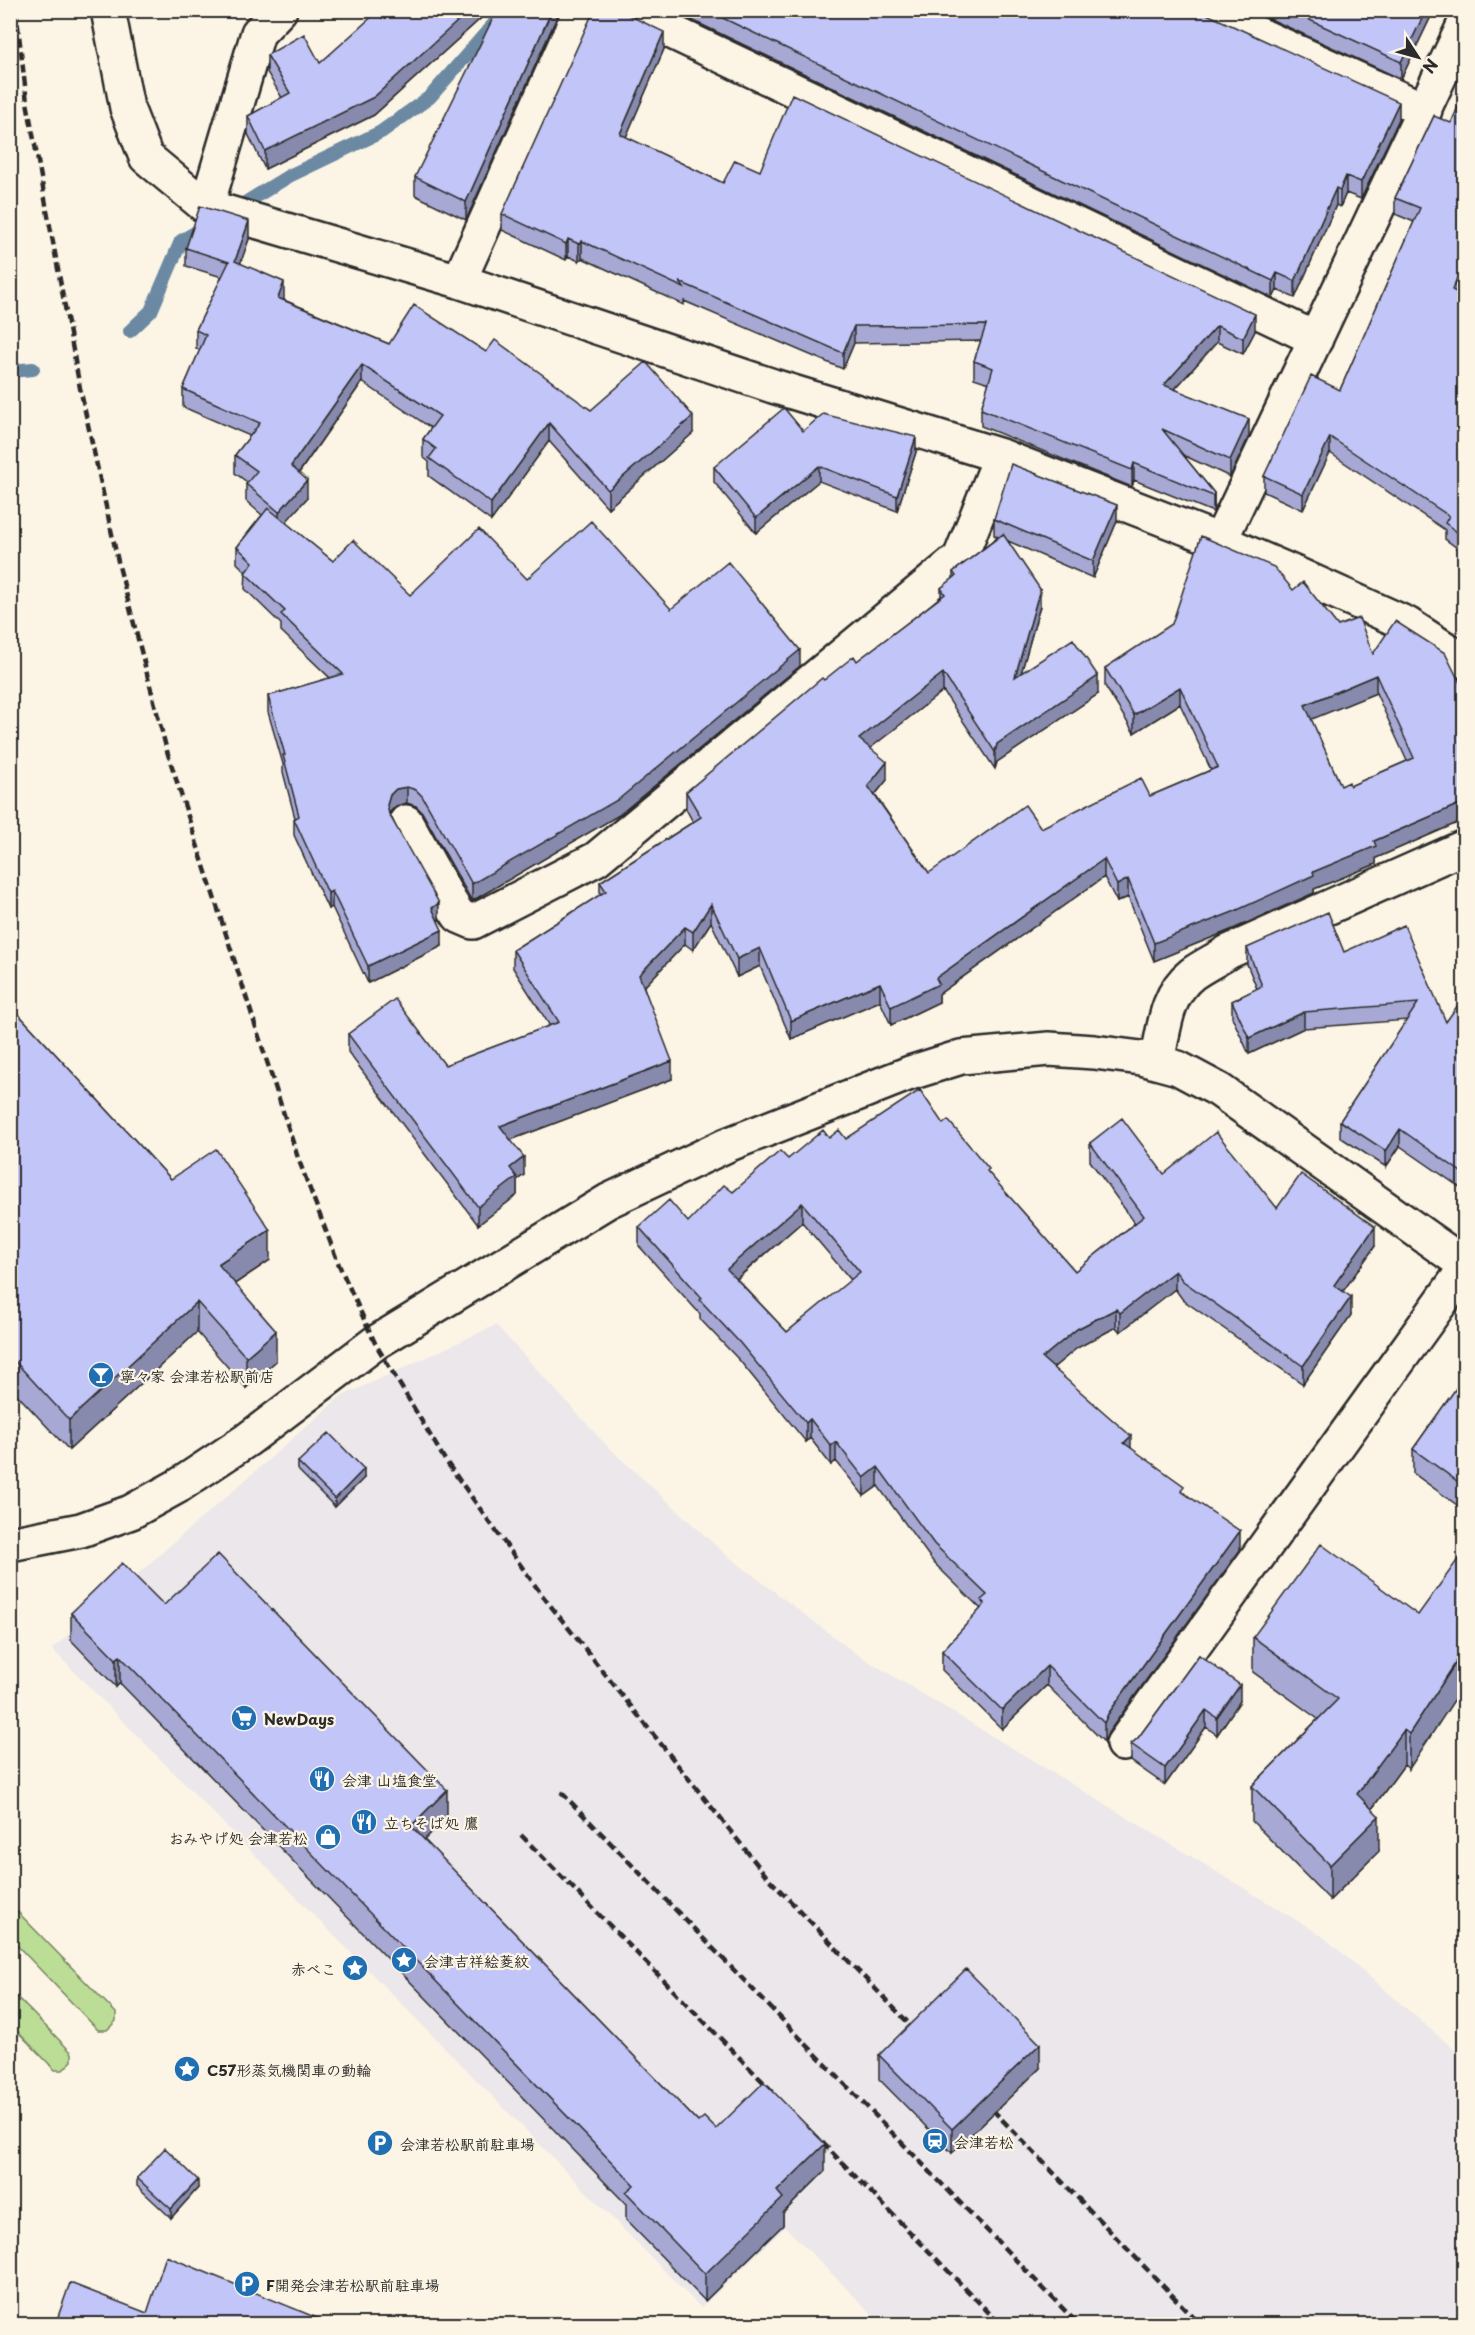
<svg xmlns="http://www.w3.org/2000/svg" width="1475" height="2335" font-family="'Playpen Sans','Klee One',sans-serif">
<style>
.built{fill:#ebe7ea}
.green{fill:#bcdd96;stroke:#748460;stroke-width:1.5}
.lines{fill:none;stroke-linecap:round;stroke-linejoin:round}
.stream{stroke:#6c89a3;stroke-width:14}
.minor-casing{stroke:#2b2b2b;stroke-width:38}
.minor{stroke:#fcf5e5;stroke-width:33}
.rail{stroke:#2b2b2b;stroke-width:4.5;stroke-dasharray:9 4.5;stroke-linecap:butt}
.wall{fill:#a7a9d4;stroke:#2b2b2b;stroke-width:1.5;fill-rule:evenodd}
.shaded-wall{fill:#888aad;stroke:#2b2b2b;stroke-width:1.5}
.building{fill:#c2c5f7;stroke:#2b2b2b;stroke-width:1.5;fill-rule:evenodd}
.labels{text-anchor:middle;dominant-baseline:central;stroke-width:4.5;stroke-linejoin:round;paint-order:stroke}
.poi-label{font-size:15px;font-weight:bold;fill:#2b2b2b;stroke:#fcf5e5;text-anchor:start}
</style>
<rect width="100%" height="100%" fill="#fcf5e5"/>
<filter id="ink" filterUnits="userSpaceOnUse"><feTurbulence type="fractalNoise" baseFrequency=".0167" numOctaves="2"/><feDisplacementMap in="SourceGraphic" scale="12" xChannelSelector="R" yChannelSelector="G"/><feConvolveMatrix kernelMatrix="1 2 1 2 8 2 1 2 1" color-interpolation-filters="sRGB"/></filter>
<g filter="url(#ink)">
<path class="built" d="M496 1325 608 1447 724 1553 855 1653 1321 1935 1464 2058V2324H882L785 2227 701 2308 52 1649 340 1397Z"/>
<path class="green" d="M10 1904 116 2013V2021L107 2030H98L11 1939Z
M10 1990 72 2053V2061L63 2070H55L11 2025Z"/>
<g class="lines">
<path class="stream" d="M232 211 289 176 381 132 430 97 506 10
M130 331 151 311 181 241 205 227
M10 371 33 369"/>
<g class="minor-casing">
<path id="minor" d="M108 10 127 108 146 157 205 206 459 281 773 386 1001 456 1220 541 1296 574 1407 624 1464 661
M626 10 1316 339
M1205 10 1425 110
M205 206 210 195 258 33 280 10
M459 281 576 20 584 10
M1220 541 1464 25
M406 822 450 902 459 916 473 922 596 859 960 558 1001 456
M1157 1062C1164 1031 1165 995 1192 974 1203 966 1216 960 1228 952L1464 847
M10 1544 81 1530 131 1512 178 1486 247 1440 375 1343 608 1201 727 1145 910 1073 961 1057 1049 1049 1094 1052 1141 1058 1178 1068 1219 1090 1464 1264
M1123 1744 1464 1270"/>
</g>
<use href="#minor" class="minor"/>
<path class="rail" d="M16 10 27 102 80 388 119 566 167 751 298 1158 339 1265 375 1343 445 1460 542 1595 768 1878 922 2037
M561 1792 1078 2324
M521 1835 775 2094
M983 2100 1200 2324
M813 2133 1000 2324"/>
</g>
<path class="wall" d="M390 10H490L374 115 265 169 248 134V116L282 98 267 72V55L320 63 382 18Z
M671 10H1198L1399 119 1361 199 1346 193 1340 207 1336 205 1295 298 1277 290 1273 298Z
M1251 10H1332L1333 12 1334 10H1434L1401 79Z
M559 12 466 220 415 195V177Z
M664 49 626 137 723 183 760 171 1255 331 1243 354 1217 342 1175 389 1249 436 1230 477 1183 455 1214 493V510L1213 512 1134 480 1132 487 981 426V409L989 383 974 378V361L981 341 854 343 843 369 684 301V305L582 258 579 261 568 256 566 260 502 230V214Z
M1434 116 1464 278 1458 293 1464 296V553L1445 539V530L1330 453 1303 510 1264 492V476L1340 390 1414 222 1395 214V198Z
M249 239 240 263 284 300 389 344 486 352 591 410 693 433 608 508 549 441 491 521 429 476V462L423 457V439L431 428 362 382 299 473 307 498 285 522 333 561 410 595 527 579 671 609 800 666 619 815 472 901 422 812 416 806 407 803 396 806 390 812V814L439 920H438L442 946 368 983 332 907 328 909 294 835V819L295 818 283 772V764L268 712V696L330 678 281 631V624L245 589 246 572 237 563V547L262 515 246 501V484L247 482 235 473V455L250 436 183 407V389L200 350 196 348V330L222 277 186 266V248Z
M803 431 916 452 897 511 819 481 756 533 714 482V467Z
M994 519 1117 521 1093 578 1008 541 1040 606 1021 673 1098 694 997 762 995 769 943 691 870 748 887 780 875 795 929 873 1041 828 1150 796 1211 770 1180 704 1134 733 1105 686V668L1293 590 1373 654 1461 685 1464 683V820L1376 858V864L1314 889V893L1233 929 1154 961 1128 897 1117 902 1104 877 939 994V1002L891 1025 880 1001 791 1039 760 966 737 977 711 922 693 950 685 944 644 987 672 1079 510 1140 524 1175 517 1180V1195L478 1225 348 1052V1034L445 1065 550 1026 513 968V950L600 895V882L693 822 686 809V792L824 680 857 661 941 597V588L953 579V572L998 537 994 535ZM1376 693 1407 761 1350 786H1341L1311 719Z
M1247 948 1344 952 1446 1022 1464 999V1190L1400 1146 1386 1167 1340 1137V1121L1407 1020 1304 1028 1249 1054 1232 1017V1001L1257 989 1247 964Z
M10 1005 171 1179 270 1260 235 1284 276 1361 246 1388 197 1332 69 1450 10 1387Z
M943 1124 989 1174 1075 1271 1135 1223 1090 1161V1143L1164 1174 1277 1208 1375 1246 1343 1291 1351 1315 1303 1384 1183 1300 1175 1289 1120 1332 1116 1327 1077 1348 1053 1368 1131 1448 1184 1493 1240 1550 1108 1733 1104 1742 1047 1685 1002 1729 942 1670V1651L981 1609 934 1563 878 1486 864 1496 836 1461 831 1465 810 1438 806 1442 740 1361 700 1319V1314L639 1246V1227L688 1222 733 1192 788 1159 829 1138 846 1139ZM802 1222 851 1280 787 1332 737 1279Z
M1464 1377V1510L1413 1473V1449Z
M298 1462 364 1478 335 1507 298 1470Z
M164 1605 447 1817 424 1840 698 2122 825 2171 783 2213V2225L705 2301 626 2220V2204L120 1683 116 1687 71 1640V1613Z
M1418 1615 1409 1769 1404 1765 1372 1809 1379 1851 1330 1900 1252 1821V1786L1318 1719 1253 1672V1637Z
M1199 1655 1240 1701 1217 1735 1206 1727 1165 1785 1131 1761V1744L1138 1738Z
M879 2055 1040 2068 952 2153 879 2079Z
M137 2178 198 2188 171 2218 137 2186Z"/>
<path class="shaded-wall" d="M470 10H490L374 115 265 169V151Z
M552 10H560L466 220V202Z
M1426 10H1434L1401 79V62Z
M664 32V49L620 151V134Z
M1399 102V119L1361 199V182Z
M1346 176V193L1340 207V190Z
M1336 188V205L1295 298V281Z
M249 221V239L235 279V261Z
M568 239V256L566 260V244Z
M582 241V258L579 261V244Z
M1464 262V278L1452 307V290Z
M1277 273V290L1273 298V281Z
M284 282V300L278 316V298Z
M1255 314V331L1243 354V338Z
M854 326V343L843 369V353Z
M1217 326V342L1164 401V385Z
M362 365V382L291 484V466Z
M693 416V433L608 508V490Z
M1249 419V436L1230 477V460Z
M549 423V441L491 521V503Z
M916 437V452L897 511V496Z
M1330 437V453L1303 510V494Z
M1134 463V480L1132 487V470Z
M819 466V481L756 533V518Z
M307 480V498L279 530V512Z
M1214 493V510L1213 512V496Z
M1117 505V521L1093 578V561Z
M1040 589V606L1015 695V677Z
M800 650V666L619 815 472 901V884Z
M943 673V691L859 757V739Z
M1376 675V693L1305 722V705Z
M1098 676V694L997 762 995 769V752L997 744Z
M1180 687V704L1134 733V715Z
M887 762V780L868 803V786Z
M407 787V803L396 806 390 812 387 821V805L390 795 396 789Z
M1464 802V820L1376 858V864L1314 889V893L1233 929 1154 961V943L1313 872 1374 841Z
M1104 859V877L939 994V1002L891 1025V1007L936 978Z
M1128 879V897L1117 902V885Z
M332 891V907L328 909V893Z
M439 903V920L432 924V908Z
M711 904V922L693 950V932Z
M685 927V944L639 992V975Z
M442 930V946L368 983V966Z
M760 948V966L737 977V959Z
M880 983V1001L791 1039V1021Z
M1304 1012V1028L1249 1054V1038Z
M672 1061V1079L500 1144V1126Z
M1400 1129V1146L1386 1167V1151Z
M524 1157V1175L517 1180V1195L478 1225V1207L510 1168Z
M802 1203V1222L727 1287V1269Z
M1375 1227V1246L1334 1304V1285Z
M270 1230V1260L218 1295V1264Z
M1175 1271V1289L1120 1332V1313Z
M1351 1297V1315L1303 1384V1366Z
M197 1302V1332L69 1450V1420Z
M1116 1309V1327L1077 1348 1042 1377V1358L1077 1329Z
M276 1331V1361L246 1388V1357Z
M810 1419V1438L806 1442V1423Z
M1131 1436V1455L1124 1443Z
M836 1442V1461L831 1465V1446Z
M878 1467V1486L864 1496V1478Z
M364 1469V1478L335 1507V1499Z
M1240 1531V1550L1108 1733 1104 1742V1723L1108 1714Z
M1464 1650V1685L1409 1769V1734Z
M120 1656V1683L116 1687V1659Z
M1047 1666V1685L1002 1729V1710Z
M1240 1685V1701L1217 1735V1718Z
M1206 1710V1727L1165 1785V1768Z
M1404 1730V1765L1357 1829V1794Z
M447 1790V1817L411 1853V1826Z
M1379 1816V1851L1330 1900V1865Z
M1040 2044V2068L952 2153V2129Z
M825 2144V2171L783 2213V2225L705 2301V2274L777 2191Z
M198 2180V2188L171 2218V2209Z"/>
<path class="building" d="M390 10H470L374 97 265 151 248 116 290 93 267 55 304 34 320 63 376 13 382 18Z
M497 10H552L466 202 415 177Z
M594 10H618L664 32 620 134 723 183 735 160 760 171 792 94 1255 314 1243 338 1217 326 1164 385 1249 419 1230 460 1162 429 1214 493 1213 496 1134 463 1132 470 981 409 993 368 974 361 986 325 854 326 843 353 680 282 684 288 582 241 579 244 568 239 566 244 502 214Z
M706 10H1198L1399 102 1361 182 1346 176 1340 190 1336 188 1295 281 1277 273 1273 281Z
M1288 10H1332L1333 12 1334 10H1426L1401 62Z
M1464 93V262L1452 290 1464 296V537L1445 523 1449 516 1330 437 1303 494 1264 476 1311 376 1340 390 1420 208 1395 198 1434 116 1451 123Z
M200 206 249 221 235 261 284 282 278 298 389 344 414 305 486 352 495 340 591 410 646 362 693 416 608 490 549 423 491 503 429 458 436 449 423 439 440 416 362 365 291 466 307 480 279 512 246 484 257 471 235 455 260 423 183 389 206 335 196 330 229 262 186 248Z
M784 408 803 431 823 414 916 437 897 496 819 466 756 518 714 467Z
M1011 464 1117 505 1093 561 994 519Z
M268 508 333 561 353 540 410 595 479 529 527 579 591 521 671 609 728 562 800 650 619 799 472 884 422 796 416 790 407 787 396 789 390 795 387 805 389 814 439 903 432 908 442 930 368 966 332 891 328 893 294 819 299 816 283 755H285L268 696 343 674 281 614 285 611 245 573 253 562 237 547Z
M1003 534 1040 589 1015 677 1073 639 1098 676 997 744 995 752 943 673 859 739 887 762 868 786 929 873 1025 805 1041 828 1141 778 1150 796 1218 767 1180 687 1134 715 1105 668 1172 624 1201 536 1274 567 1293 590 1303 582 1338 626 1359 618 1373 654 1395 621 1445 653 1461 685 1464 683V802L1374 841 1376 846 1313 872 1314 875 1233 912 1154 943 1128 879 1117 885 1104 859 936 978 939 984 891 1007 880 983 791 1021 760 948 737 959 711 904 693 932 685 927 639 975 672 1061 500 1126 524 1157 510 1168 517 1177 478 1207 348 1034 395 999 445 1065 559 1022 513 950 606 891 600 882 701 817 686 792 822 678 824 680 854 656 857 661 945 594 941 588 956 576 953 572ZM1376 675 1414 758 1350 786 1349 782 1341 786 1305 705Z
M1328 912 1344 952 1404 925 1446 1022 1463 998 1464 999V1174L1400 1129 1386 1151 1340 1121 1418 1003 1304 1012 1249 1038 1232 1001 1262 986 1247 948Z
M10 1005 171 1179 216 1149 270 1230 218 1264 276 1331 246 1357 197 1302 69 1420 10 1356Z
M920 1090 943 1124 948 1120 989 1169 987 1171 1075 1271 1144 1216 1090 1143 1122 1118 1164 1174 1216 1132 1277 1208 1301 1174 1375 1227 1334 1285 1351 1297 1303 1366 1183 1281 1175 1271 1120 1313 1116 1309 1077 1329 1042 1358 1131 1436 1124 1443 1184 1486 1181 1491 1240 1531 1108 1714 1104 1723 1047 1666 1002 1710 942 1651 985 1604 981 1600 987 1595 934 1544 878 1467 864 1478 836 1442 831 1446 810 1419 806 1423 740 1343 700 1300 702 1298 639 1227 669 1200 688 1222 724 1185 733 1192 780 1151 788 1159 823 1130 829 1138 839 1130 846 1139ZM802 1203 860 1272 787 1332 727 1269Z
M1464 1377V1486L1413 1449Z
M329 1433 364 1469 335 1499 298 1462Z
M1321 1544 1418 1615 1464 1551V1650L1409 1734 1404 1730 1357 1794 1379 1816 1330 1865 1252 1786 1338 1699 1253 1637Z
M218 1554 447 1790 411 1826 698 2122 704 2117 716 2129 764 2082 825 2144 777 2191 783 2198 705 2274 626 2192 634 2185 120 1656 116 1659 71 1613 122 1563 164 1605Z
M1199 1655 1240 1685 1217 1718 1206 1710 1165 1768 1131 1744 1138 1738Z
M966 1969 1040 2044 952 2129 879 2055Z
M165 2148 198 2180 171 2209 137 2178Z
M166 2256 334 2325H55L70 2283 147 2313Z"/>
</g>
<defs>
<g id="bar-disc" transform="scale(1.35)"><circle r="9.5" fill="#1f6fb2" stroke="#fcf5e5"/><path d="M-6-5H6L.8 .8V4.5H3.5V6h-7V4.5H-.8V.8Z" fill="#fff"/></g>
<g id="supermarket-disc" transform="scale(1.35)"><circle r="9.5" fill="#1f6fb2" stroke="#fcf5e5"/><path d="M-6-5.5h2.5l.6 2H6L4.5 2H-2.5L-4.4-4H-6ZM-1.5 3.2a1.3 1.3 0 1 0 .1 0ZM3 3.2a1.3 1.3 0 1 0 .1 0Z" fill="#fff"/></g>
<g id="restaurant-disc" transform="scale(1.35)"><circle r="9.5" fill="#1f6fb2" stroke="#fcf5e5"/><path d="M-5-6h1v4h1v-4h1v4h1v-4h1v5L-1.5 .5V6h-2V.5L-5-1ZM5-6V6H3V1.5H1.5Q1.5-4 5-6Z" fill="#fff"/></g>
<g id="shop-disc" transform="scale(1.35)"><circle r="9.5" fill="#1f6fb2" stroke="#fcf5e5"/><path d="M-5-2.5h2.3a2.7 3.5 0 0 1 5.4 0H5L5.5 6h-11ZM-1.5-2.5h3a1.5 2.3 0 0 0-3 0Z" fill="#fff"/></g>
<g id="sight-disc" transform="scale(1.35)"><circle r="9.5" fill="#1f6fb2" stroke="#fcf5e5"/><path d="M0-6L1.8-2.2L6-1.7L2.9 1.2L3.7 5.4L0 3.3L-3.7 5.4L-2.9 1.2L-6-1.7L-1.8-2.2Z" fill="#fff"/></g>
<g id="station-disc" transform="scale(1.35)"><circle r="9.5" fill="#1f6fb2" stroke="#fcf5e5"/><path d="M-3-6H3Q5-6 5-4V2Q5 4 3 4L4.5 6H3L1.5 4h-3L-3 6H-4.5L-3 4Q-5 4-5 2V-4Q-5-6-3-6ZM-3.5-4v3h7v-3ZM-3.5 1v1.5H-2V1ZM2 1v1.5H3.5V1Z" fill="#fff"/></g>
<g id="parking-disc" transform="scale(1.35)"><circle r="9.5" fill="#1f6fb2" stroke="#fcf5e5"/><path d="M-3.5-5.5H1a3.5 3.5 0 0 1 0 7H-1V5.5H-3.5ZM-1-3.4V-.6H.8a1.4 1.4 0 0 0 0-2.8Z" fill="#fff"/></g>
</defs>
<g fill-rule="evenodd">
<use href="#bar-disc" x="101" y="1375"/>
<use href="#supermarket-disc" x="244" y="1718"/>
<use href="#restaurant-disc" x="322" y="1779"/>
<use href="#restaurant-disc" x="364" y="1822"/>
<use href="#shop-disc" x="328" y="1837"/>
<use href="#sight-disc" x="404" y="1960"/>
<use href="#sight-disc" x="355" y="1968"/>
<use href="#sight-disc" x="187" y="2069"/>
<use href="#station-disc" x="935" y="2141"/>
<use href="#parking-disc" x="380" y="2143"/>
<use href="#parking-disc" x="247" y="2284"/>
</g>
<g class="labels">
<g class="poi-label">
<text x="120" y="1375">寧々家 会津若松駅前店</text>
<text x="264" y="1718">NewDays</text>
<text x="342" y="1779">会津 山塩食堂</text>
<text x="384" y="1822">立ちそば処 鷹</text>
<text x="308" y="1837" text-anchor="end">おみやげ処 会津若松</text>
<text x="424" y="1960">会津吉祥絵菱紋</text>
<text x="336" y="1968" text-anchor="end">赤べこ</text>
<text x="207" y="2069">C57形蒸気機関車の動輪</text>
<text x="954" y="2141">会津若松</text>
<text x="400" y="2143">会津若松駅前駐車場</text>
<text x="266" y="2284">F開発会津若松駅前駐車場</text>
</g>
</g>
<rect width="1475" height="2335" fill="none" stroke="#fcf5e5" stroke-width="36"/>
<rect x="18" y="18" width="1439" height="2299" fill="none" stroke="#2b2b2b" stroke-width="2" filter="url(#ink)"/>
<g transform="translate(1418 57) rotate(126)" stroke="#fcf5e5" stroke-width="4.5" paint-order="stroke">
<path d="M0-4.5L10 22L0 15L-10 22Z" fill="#2b2b2b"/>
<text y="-9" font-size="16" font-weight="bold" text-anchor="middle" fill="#2b2b2b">N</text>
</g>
</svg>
